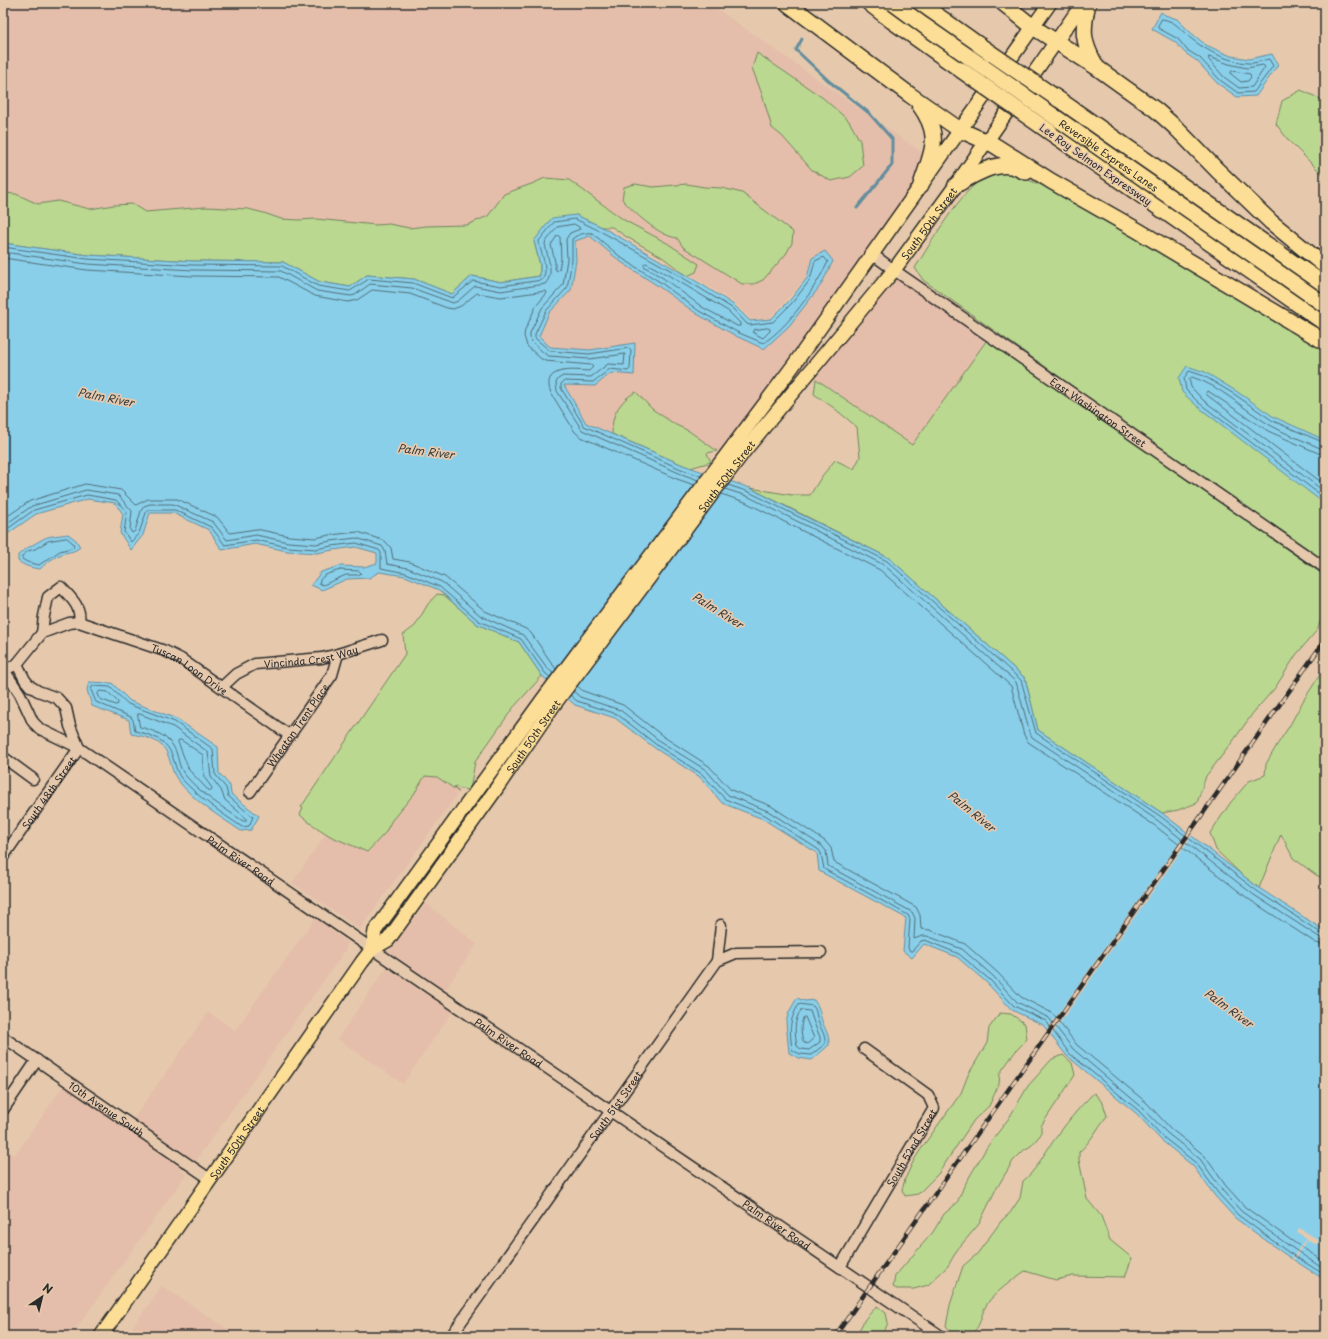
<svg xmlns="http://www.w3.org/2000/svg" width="1328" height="1339" font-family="'Playpen Sans',sans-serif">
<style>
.built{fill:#e4beaa}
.green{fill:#bad890;stroke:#72825e}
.water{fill:#89cfea;stroke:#638d9e}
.pier{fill:#e6c9ad}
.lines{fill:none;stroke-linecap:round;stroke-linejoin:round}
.shore{stroke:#516d77;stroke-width:1}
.stream{stroke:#638d9e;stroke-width:3}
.minor-casing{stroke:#2b2b2b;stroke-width:13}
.major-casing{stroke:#2b2b2b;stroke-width:16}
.highway-casing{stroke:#2b2b2b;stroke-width:18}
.minor{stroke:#e6c9ad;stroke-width:10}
.major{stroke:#fdde96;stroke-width:13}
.highway{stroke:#fdde96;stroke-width:15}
.rail-casing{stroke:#2b2b2b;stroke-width:4.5}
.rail{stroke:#e6c9ad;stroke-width:3;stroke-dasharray:9;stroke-linecap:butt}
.highway-bridge-casing{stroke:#2b2b2b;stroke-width:18;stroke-linecap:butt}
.highway-bridge{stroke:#fdde96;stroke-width:15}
.labels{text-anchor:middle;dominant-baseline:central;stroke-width:3.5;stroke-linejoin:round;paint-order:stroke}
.street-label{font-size:10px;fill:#2b2b2b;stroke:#e6c9ad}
.water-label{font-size:11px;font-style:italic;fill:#343b3e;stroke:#e6c9ad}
</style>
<rect width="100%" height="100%" fill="#e6c9ad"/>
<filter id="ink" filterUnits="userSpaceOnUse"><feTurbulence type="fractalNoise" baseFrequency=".025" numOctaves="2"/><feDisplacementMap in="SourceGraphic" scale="8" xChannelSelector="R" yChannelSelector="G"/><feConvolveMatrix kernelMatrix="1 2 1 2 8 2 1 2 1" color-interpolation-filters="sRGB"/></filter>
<g filter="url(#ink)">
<path class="built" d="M3 3H709L937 163 736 452 717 451 689 431 676 425 652 409 636 392 613 420 612 434 586 423 564 385 595 386 611 373 635 343 590 350 550 347 539 336 549 313 571 290 576 260 575 241 590 236 621 262 658 286 697 314 736 336 764 349 832 260 827 253 812 256 806 278 770 318 751 320 735 303 629 236 579 206 496 248 3 213Z
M897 271 989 337 912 445 816 379Z
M424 767 459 792 360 929 292 883 330 827Z
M426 903 477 944 442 995 385 957Z
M315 918 348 942 345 951 195 1162 178 1153 131 1122 208 1012 235 1030Z
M386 968 453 1011 403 1084 337 1039Z
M65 1083 172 1159 186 1175 71 1336H3V1148L15 1155Z
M162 1286 239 1336H126Z"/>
<path class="green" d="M757 53 823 98 849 121 860 141 863 166 850 177 831 181 812 170 782 136 772 128 762 94 752 68Z
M1301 90 1325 101V177L1289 141 1276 124 1282 101Z
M1000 172 1012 174 1063 193 1325 345V567L1167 456 1075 388 923 280 915 268C931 243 960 191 985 177 990 175 995 174 1000 172Z
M545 178 569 180 624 220 667 243 699 264 696 272 687 276 662 257 625 236 612 227H602L576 215 534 241 540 265V276L501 282 472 276 452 294 414 279 367 275 350 287 320 282 283 262 193 261 88 255 3 243V193L16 194 38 204 58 201 90 209 114 205 132 204 145 212 205 207 248 209 264 213 281 219 299 220 316 219 376 225 389 224 409 228 426 226 467 225 488 216 504 194 534 183Z
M635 184 653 187 687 184 704 187 722 188 742 193 793 232 792 243 786 254 763 280 754 284H742L683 247 677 238C659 236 633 212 622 199L624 187Z
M989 337 1205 492 1246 520 1325 576V604L1318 629 1296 655 1275 688 1253 713 1231 744 1206 776 1197 803 1178 810 1162 813 1038 730 1025 678 889 558 750 488 792 495H810L822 476 835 460 854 469 860 457 857 427 834 408 814 394 816 379 912 445Z
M636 392 652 409 676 425 689 431 717 451 707 453 711 462 690 468 612 434C612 430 612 425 613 421 615 409 625 397 636 392Z
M437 594 444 595 477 624 519 642 542 676 513 708 475 762 470 790 460 789 455 786 454 788 459 792 437 777 425 776 414 794 392 820 385 833 367 852 330 836 310 823 300 815 303 808 301 807 405 654 403 635 415 626 428 604Z
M1325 667V879L1316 875 1293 858 1281 834 1259 888 1241 874 1216 850 1210 833 1231 802 1249 781 1265 775 1266 764 1277 745 1290 725 1303 701Z
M1000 1013 1011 1014 1025 1024 1027 1039 1015 1052 1000 1073 999 1084 989 1106 974 1120 938 1174 918 1194 905 1196 902 1190 905 1179 914 1160 923 1146 961 1093 968 1075 987 1043 989 1028Z
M1063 1055 1072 1063 1075 1075 1041 1126V1134L1031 1146 1024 1150 1013 1161 995 1191 979 1224 957 1250 948 1266 928 1285 914 1289H897L893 1287 895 1276 933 1232 944 1214 957 1203 964 1186 987 1147 1009 1118 1028 1086 1052 1059Z
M1094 1093 1103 1103 1107 1116C1097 1128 1091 1142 1079 1152V1160L1087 1199 1101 1216 1110 1240 1132 1258 1125 1277 1073 1276 1056 1280 1025 1271C1015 1278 993 1294 987 1304 977 1321 983 1336 956 1336L946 1326 950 1305 963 1266 977 1254 1002 1220 1010 1213 1020 1198 1023 1181C1035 1172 1043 1155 1052 1143 1065 1125 1078 1108 1094 1093Z
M877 1306 886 1313 888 1323 882 1336H856L865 1319Z"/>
<path class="water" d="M1161 12 1165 15 1177 19 1190 32 1206 45 1231 56 1249 59 1272 54 1278 65 1256 96 1237 97 1217 83 1197 61 1185 53 1175 42 1152 29Z
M576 215 602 227 701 284 734 305 750 321 771 319 790 300 807 278 812 258 825 251 833 261 821 285 789 326 764 349 736 336 697 314 658 286 621 262 590 236 575 241 576 260 571 290 549 313 539 336 550 347 590 350 635 343 634 375 611 373 595 386 564 385 586 423 683 465 750 488 800 514 889 558 1025 678 1038 730 1162 813 1259 888 1325 931V1280L1286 1255 1235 1218 1215 1196 1193 1166 1161 1140 1137 1114 1066 1055 1043 1025 1012 1010 987 983 957 957 924 944 912 958 903 951 906 918 819 871 817 853 763 819 722 803 700 777 656 749 615 718 575 705 542 676 519 642 477 624 439 590 405 576 379 572 369 578 347 579 322 590 311 585 321 572 340 566 364 567 377 563V553L356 547 333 550 317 553 287 551 255 544 222 550 209 530 173 513H150L143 535 131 550 120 533 123 514 115 503 88 499 36 514 3 537V243L88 255 193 261 283 262 320 282 350 287 367 275 414 279 452 294 472 276 501 282 540 276V265L534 241 552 218Z
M1187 366 1205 372 1236 391 1274 417 1325 440V500L1321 501 1197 406 1182 392 1179 378Z
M68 534 76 540 80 547C73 553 70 551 62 554 54 557 46 563 40 569 31 568 25 566 18 561V555C26 548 36 543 45 538 48 536 63 535 68 534Z
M89 682 112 683 130 701 177 719 218 747 219 773 230 786 231 794 259 816 251 830 241 831C219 816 194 802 177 779 170 770 171 754 162 746 154 738 142 736 131 734L129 720 92 706 87 690Z
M797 998 805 1001 814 1000C821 1010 819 1011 822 1021 826 1032 829 1033 829 1045L812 1060 799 1058 789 1053 786 1022 789 1012Z"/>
<path class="pier" d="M1188 830 1193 834 1050 1037 1046 1031Z
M1299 1228 1319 1240 1317 1245 1307 1239 1294 1260 1292 1259 1306 1238 1297 1232Z"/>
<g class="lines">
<path class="shore" d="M1162 19C1175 21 1178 27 1187 35 1202 49 1228 62 1248 63 1255 64 1262 60 1269 59L1273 66 1254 92 1238 93 1220 80 1200 58 1187 50 1178 39 1158 28V26Z
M1209 57 1229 64 1247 68 1263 65 1265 67 1252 87 1239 88 1224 77 1209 60Z
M1233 71 1250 74 1251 77 1248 81 1241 82 1231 74V72Z
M559 236 560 237 561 259 559 269 557 271 555 269V262L551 245 557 236Z
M3 247 87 259 193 265 282 266 318 286 350 291 369 279 413 283 452 298 473 281 501 286 542 280C550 269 540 253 539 241L554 222 575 219 600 231 670 270 732 308 747 324 750 325 773 322 792 303 810 280 815 261 824 257 828 262C815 288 788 328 763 343L737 332 699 311 660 282 623 259 592 233C586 232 576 235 572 239V260L567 288 546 311 535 334V338L550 351 589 354 629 348 631 350 630 369 628 371 610 369 593 382 564 381 561 384V388L584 426 681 469 701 476
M3 252 87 264 193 270 281 271 317 291 351 296 355 295 370 284 412 288 453 303 458 301 475 286 501 291 545 284C556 273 546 255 545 243L557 227 574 224 579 227 580 229 570 233 566 239 567 259 563 285 542 308 530 333V338L532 342 544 353 549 356 589 359 625 354 624 365 608 364 591 377 563 376 558 379 556 383 557 391 582 430 679 473 698 480
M3 258 87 270 193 276 279 277 315 296 348 302 357 300 372 290 410 294 447 308 453 309 461 306 477 293 501 297 546 291 547 293 536 306 525 330 524 336 527 346 540 358 545 361 591 365 593 367 589 371C574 370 540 366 551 393L575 432 581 437 677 479 694 485
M646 263 668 275 728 311 740 323V326H737L702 307 663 278 645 267 644 265Z
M768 328 770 329V331L763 338 752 332 754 330Z
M1325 443 1273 421 1234 394 1204 376 1189 371 1184 378 1186 390 1199 403 1322 496 1325 497
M1325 448H1320C1303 440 1285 434 1270 425 1244 410 1221 386 1192 377L1189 379 1191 387 1203 400 1325 492
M1325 454 1318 453 1268 431 1208 391 1206 392 1207 395 1325 485
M728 485 749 492 887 561 1021 680 1036 733 1160 816 1257 891 1321 933 1325 934
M725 489 747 496 884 565 1016 682 1030 733 1032 737 1157 820 1254 895 1319 937 1325 939
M721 494 745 502 880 570 1011 686 1024 735 1028 742 1154 825 1250 900 1316 943 1325 945
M3 519 30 501 85 484 121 490 136 505 148 499H177L217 517 230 533 256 529 289 536 315 538 330 535 358 532 385 541 391 548 393 559 410 562 445 577 485 611 526 629 531 633 553 665 556 669
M3 526 32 506 86 490 118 495 132 511 130 530 132 533 135 531 141 511 144 506 150 504H173L213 522 227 540 256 535 288 542 316 544 331 541 356 538 382 546 385 551 387 564 408 568 442 582 481 616 523 635 548 669 553 673
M3 532 34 510 87 495 116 500 127 512 124 532 131 542 139 533 147 510H175L211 527 225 545 256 540 288 547 316 549 332 546 356 543 379 550 381 553V568L406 573 440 587 479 621 521 639 545 673 550 677
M67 538 73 543 74 547 71 548 60 551 39 565 27 562 22 559V556L28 551 35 549 48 541Z
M340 570 359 571 361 573 359 575H346L323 585 319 583C321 574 332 573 340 570Z
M93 686 110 687 128 704 175 722 213 749 215 774 226 788 228 796 253 817 249 826 242 827C220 812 199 798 181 778 176 771 175 763 172 755 166 739 151 735 135 731L133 720 131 717 96 702 91 690Z
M577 686 583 691 623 705 664 737 709 766 731 790 771 806 825 841 831 848 834 862 916 907 920 915 921 929 930 930 965 944 997 972 1021 997 1052 1013 1077 1045 1147 1103 1171 1129 1204 1155 1226 1186 1245 1207 1295 1243 1325 1262
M100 691 108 692 118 702V704L116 705 100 699 98 694Z
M573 691 580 697 620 710 661 742 706 770 728 795 768 811 822 846 826 851 828 866 912 912 915 918 914 939 922 936H927L962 949 993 976 1017 1002 1049 1018 1073 1049 1143 1108 1167 1133 1200 1159 1222 1190 1241 1211 1291 1247 1325 1270
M570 695 577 701 617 714 658 746 702 774 725 799 765 815 819 850 821 853 824 869 908 915 910 919 908 948 910 951H912L921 941 925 940 959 954 990 980 1014 1006 1046 1021 1069 1053 1139 1111 1163 1137 1196 1163 1218 1193 1238 1215 1288 1252 1325 1275
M138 714H140L173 727 208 752 211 777 221 790 225 800 246 818V821H243C222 807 201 794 185 775 180 769 179 762 177 755 172 737 156 731 140 727Z
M179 740H181L203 755 204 777 212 788 211 791 207 789 189 770 178 742Z
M799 1004 813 1006C817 1011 816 1015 818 1021 821 1030 826 1035 825 1044L811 1055 800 1054 792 1050C790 1030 788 1022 799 1004Z
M801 1010 810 1011 814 1023 820 1037V1042L809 1050 801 1049 797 1046C795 1033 793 1021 801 1010Z
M805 1017 814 1038 807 1044 803 1042C801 1034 800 1026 803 1018Z"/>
<path class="stream" d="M802 39 796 50 830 82 869 113 892 139V165L857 208"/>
<g class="minor-casing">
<g id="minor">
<path id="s1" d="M872 254 894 270 1325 568"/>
<path d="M42 633 44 616 48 597 61 587C71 598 82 607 79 622"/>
<path d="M17 664 25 680 30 686 38 691 57 698 66 708 70 726 79 748"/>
<path id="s2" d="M4 670 20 694 33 722 40 729 79 748C365 946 654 1139 941 1336"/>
<path id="s3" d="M3 671 17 664 42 633 69 623 79 622 165 651 181 659 289 735"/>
<path id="s4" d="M222 687 236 674 255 664 322 658 338 654 382 640"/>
<path d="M3 757 33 779"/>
<path id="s5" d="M250 792 332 675 338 654"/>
<path id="s6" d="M3 857 79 748"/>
<path d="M717 961 721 925"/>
<path id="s7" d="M3 1037 210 1179"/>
<path d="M3 1110 37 1060"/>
<path id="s8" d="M840 1267 934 1108 928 1095 864 1049"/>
<path id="s9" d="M451 1336 717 961 736 953 821 952"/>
</g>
</g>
<g class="major-casing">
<g id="major">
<path d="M372 949 375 931 543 699 793 366 1050 3"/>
<path id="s10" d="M101 1336 362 962 372 949 388 940 494 792 553 706 745 450 894 270 956 185 1083 3"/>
</g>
</g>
<g class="highway-casing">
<path id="highway" d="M787 3 910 95 960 130 994 145 1051 181 1137 230 1325 342
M869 3 892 21 961 70
M920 3 979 45
M1003 3 1033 27 1096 67 1156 110 1175 127 1217 170 1271 222 1325 266
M1088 3C1082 30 1082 42 1096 66
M1058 99 1325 285
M919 104C943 137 932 151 921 185
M1050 132 1325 323
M956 185C972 176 992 163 1011 166 1016 167 1021 170 1026 172"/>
</g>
<use href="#minor" class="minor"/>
<use href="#major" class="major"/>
<use href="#highway" class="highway"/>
<g class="rail-casing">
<path id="rail" d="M835 1336 1325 640
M843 1336 844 1334"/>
</g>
<use href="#rail" class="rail"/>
<g class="highway-bridge-casing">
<g id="highway-bridge">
<path id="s11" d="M893 3 923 25 1325 305"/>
<path d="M979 45 1058 99"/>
<path d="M961 70 1050 132"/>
</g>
</g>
<use href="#highway-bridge" class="highway-bridge"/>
</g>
</g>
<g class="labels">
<g class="street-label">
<text stroke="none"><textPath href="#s11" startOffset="264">Reversible Express Lanes</textPath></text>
<text transform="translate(1096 164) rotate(35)">Lee Roy Selmon Expressway</text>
<text stroke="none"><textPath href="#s10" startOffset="1389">South 50th Street</textPath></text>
<text stroke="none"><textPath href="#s1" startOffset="276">East Washington Street</textPath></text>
<text stroke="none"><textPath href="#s10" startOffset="1065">South 50th Street</textPath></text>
<text stroke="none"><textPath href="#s4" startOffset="97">Vincinda Crest Way</textPath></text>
<text stroke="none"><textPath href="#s3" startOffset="215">Tuscan Loon Drive</textPath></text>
<text stroke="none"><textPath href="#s5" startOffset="82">Wheaton Trent Place</textPath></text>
<text stroke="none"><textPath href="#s10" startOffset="741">South 50th Street</textPath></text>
<text stroke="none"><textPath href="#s6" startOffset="79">South 48th Street</textPath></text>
<text stroke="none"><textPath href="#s2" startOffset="310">Palm River Road</textPath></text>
<text stroke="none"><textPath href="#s2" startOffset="634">Palm River Road</textPath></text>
<text stroke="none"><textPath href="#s9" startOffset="283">South 51st Street</textPath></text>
<text stroke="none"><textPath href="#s7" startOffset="126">10th Avenue South</textPath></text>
<text stroke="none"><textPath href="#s10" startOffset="236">South 50th Street</textPath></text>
<text stroke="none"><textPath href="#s8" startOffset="139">South 52nd Street</textPath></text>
<text stroke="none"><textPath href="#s2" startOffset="958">Palm River Road</textPath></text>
</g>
<g class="water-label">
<text transform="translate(106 397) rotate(11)">Palm River</text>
<text transform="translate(426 451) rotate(7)">Palm River</text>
<text transform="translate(718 610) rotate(32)">Palm River</text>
<text transform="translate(972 811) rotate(39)">Palm River</text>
<text transform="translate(1229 1008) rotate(36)">Palm River</text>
</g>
</g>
<rect width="1328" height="1339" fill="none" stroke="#e6c9ad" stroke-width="16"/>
<rect x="8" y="8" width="1312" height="1323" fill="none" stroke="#2b2b2b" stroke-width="1.5" filter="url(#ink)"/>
<g transform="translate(42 1297) rotate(35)" stroke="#e6c9ad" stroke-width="3" paint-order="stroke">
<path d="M0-3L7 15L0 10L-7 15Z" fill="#2b2b2b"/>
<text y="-6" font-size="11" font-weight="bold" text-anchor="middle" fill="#2b2b2b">N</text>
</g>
</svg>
